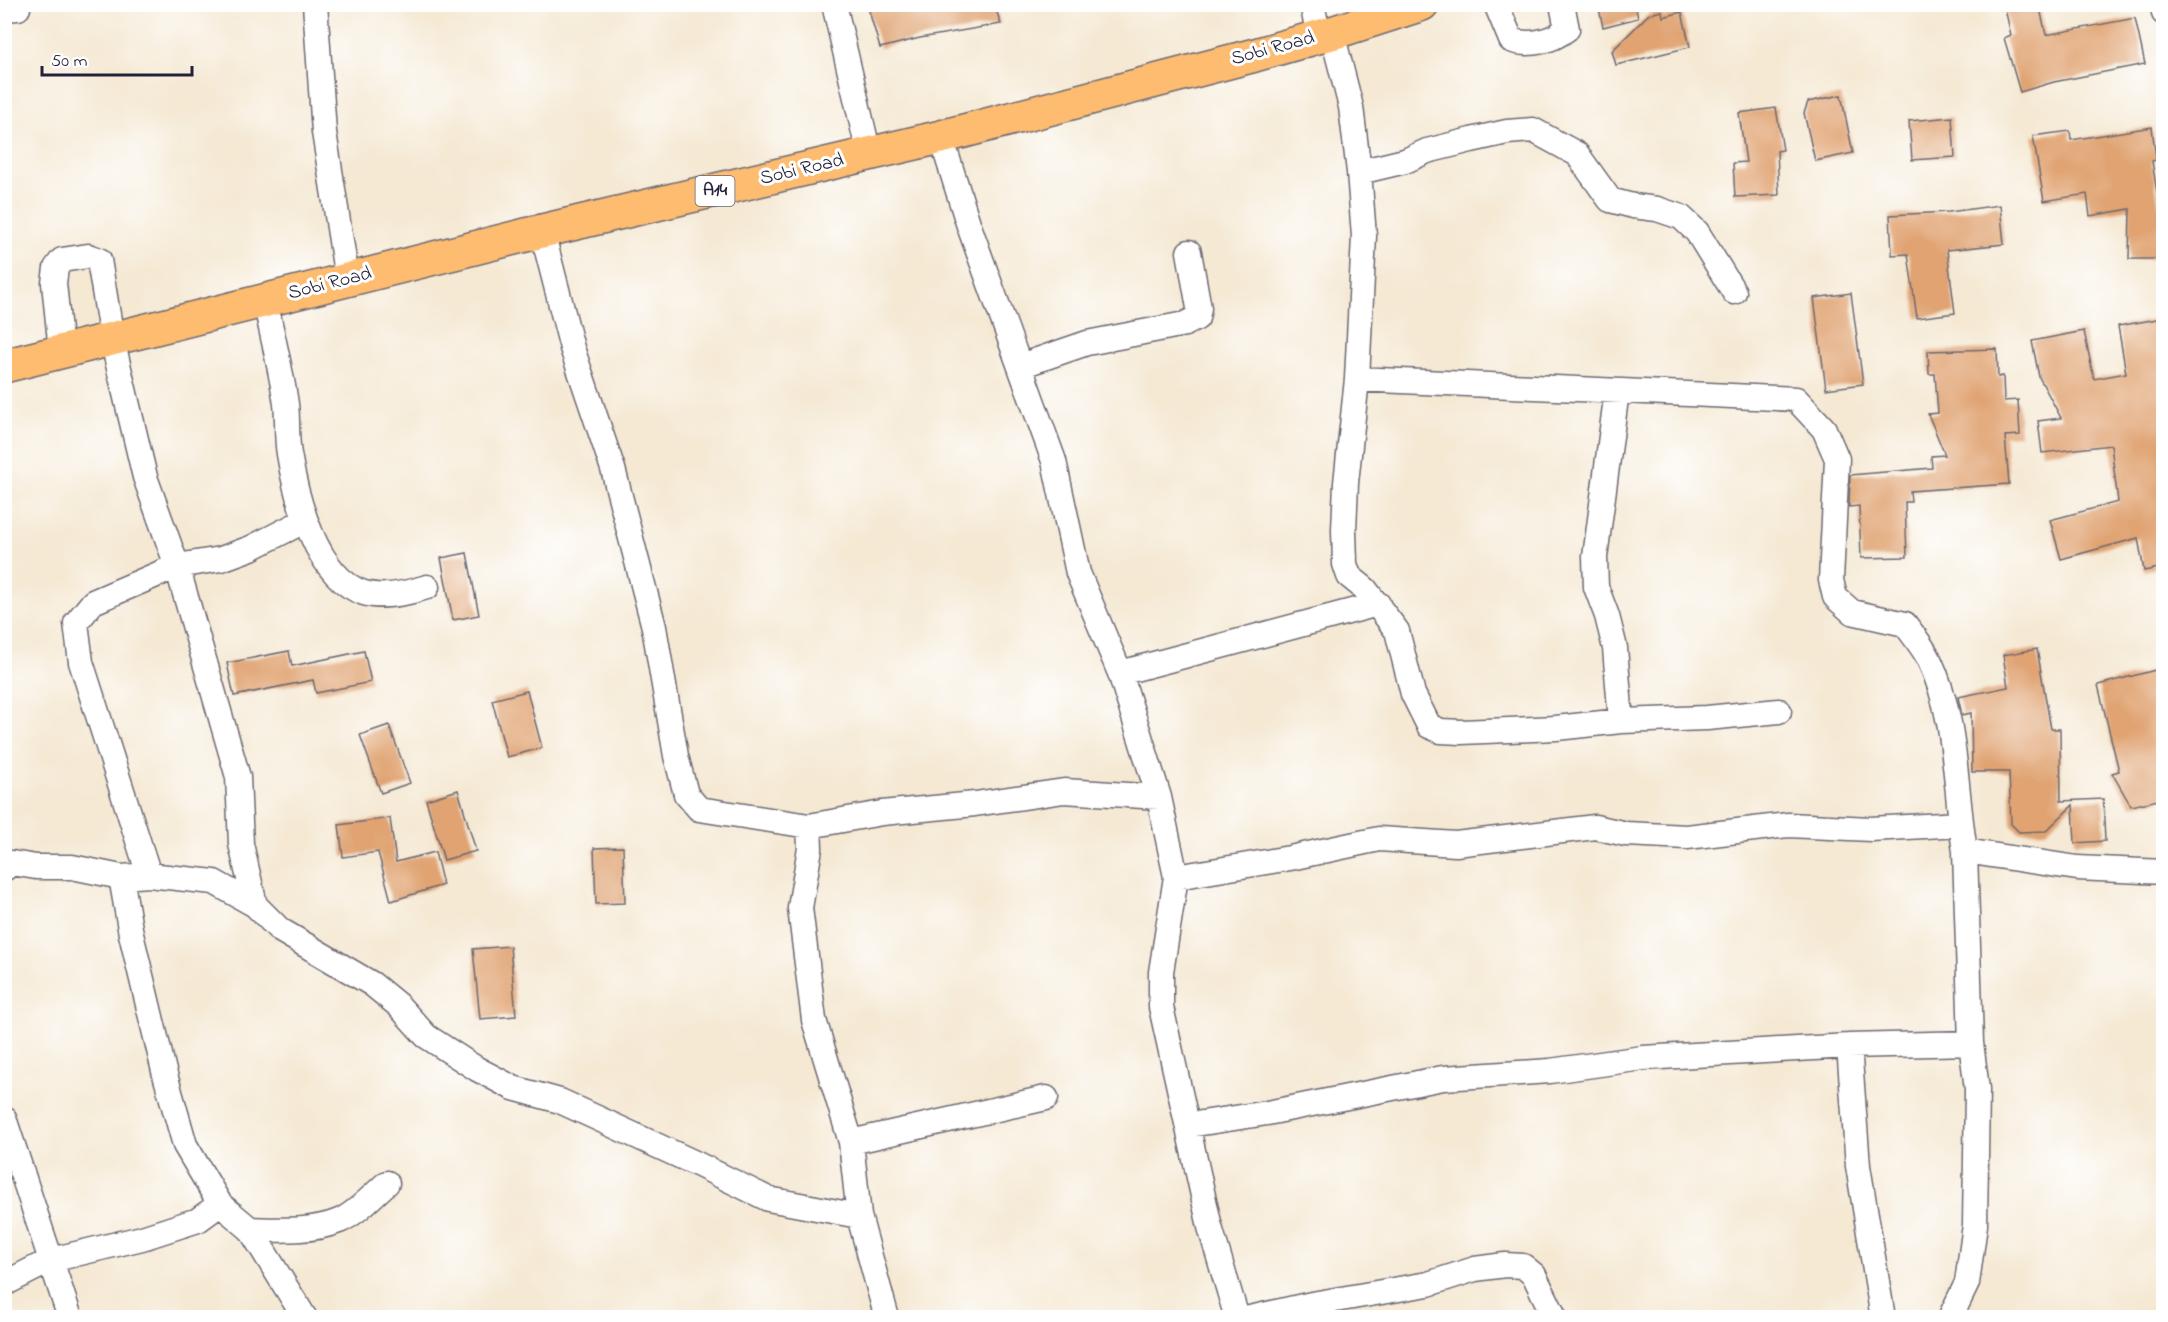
<svg xmlns="http://www.w3.org/2000/svg" width="2168" height="1322" font-family="'Indie Flower',sans-serif">
<style>
.building{fill:#e0a371}
.lines{fill:none;stroke-linecap:round;stroke-linejoin:round}
.minor-casing{stroke:#6c6871;stroke-width:27}
.highway-casing{stroke:#6c6871;stroke-width:36}
.minor{stroke:#fff;stroke-width:24}
.highway{stroke:#fdbc70;stroke-width:33}
.labels{text-anchor:middle;dominant-baseline:central;stroke-width:6;stroke-linejoin:round;paint-order:stroke}
.shield{fill:#fff;stroke:#646476;stroke-width:1.5}
.shield-label{font-size:18px;font-weight:bold;fill:#22223b}
.street-label{font-size:20px;fill:#22223b;stroke:#fff}
</style>
<rect width="100%" height="100%" fill="#fff"/>
<filter id="ink" filterUnits="userSpaceOnUse"><feTurbulence type="fractalNoise" baseFrequency=".0167" numOctaves="2"/><feDisplacementMap in="SourceGraphic" scale="12" xChannelSelector="R" yChannelSelector="G"/><feConvolveMatrix kernelMatrix="1 2 1 2 8 2 1 2 1" color-interpolation-filters="sRGB"/></filter>
<filter id="wash" filterUnits="userSpaceOnUse"><feTurbulence type="fractalNoise" baseFrequency=".008" numOctaves="4" result="noise"/><feDisplacementMap in="SourceGraphic" scale="24" xChannelSelector="R" yChannelSelector="G"/><feGaussianBlur stdDeviation="1.35" result="paint"/><feColorMatrix in="noise" values="0 0 0 0 0 0 0 0 0 0 0 0 0 0 0 0 0 1.4 0 .05"/><feComposite in="paint" operator="in"/></filter>
<g filter="url(#wash)">
<rect width="100%" height="100%" fill="#f5e9d4"/>
<g id="blocks">
<path class="building" d="M867 4H994L1001 24 920 38 880 48Z
M1598 4H1635L1638 18 1603 27Z
M2004 4H2039L2046 35 2135 18 2145 64 2054 82 2020 92 2004 38 2011 35Z
M1662 11 1663 17 1682 12 1690 47 1616 65 1612 51 1649 14Z
M1841 95 1853 153 1815 161 1804 113 1808 102Z
M1776 108 1783 150 1777 151 1779 195 1735 197 1733 163 1746 162 1739 113Z
M1952 117 1955 157 1912 160 1909 121Z
M2152 127 2156 160 2152 161 2161 218H2163V259H2129L2130 209 2090 216 2087 194 2044 201 2033 136 2070 131 2071 140Z
M2000 205 2004 244 1947 250 1955 313 1917 318 1908 254 1892 255 1890 215 1949 212Z
M1851 293 1863 384 1826 389 1814 298Z
M2163 318V567L2144 571 2138 538 2061 559 2050 520 2118 502 2111 445 2042 453 2038 421 2061 418 2039 377 2032 341 2084 331 2094 379 2126 373 2118 326Z
M1997 349 1998 377 2003 376 2004 401 2018 400 2020 435 2005 436 2009 484 1910 491 1911 502H1905L1907 557 1861 558 1859 506 1849 507 1850 475 1932 468 1931 456 1945 455 1928 414 1938 413 1935 374H1929L1928 351Z
M467 553 479 615 453 620 441 558Z
M2037 649 2051 729H2060L2061 801 2103 799 2105 841 2075 843 2073 805 2046 831 2019 832 2011 824 2009 772H1972L1971 713 1962 715 1958 697 2008 687 2003 655Z
M289 651 292 666 364 651 371 682 316 693 313 680 234 696 227 663Z
M2163 668V799L2131 806 2112 773 2119 771 2098 685Z
M527 691 542 748 507 757 492 700Z
M389 725 410 783 381 793 360 735Z
M458 790 476 851 444 860 426 800Z
M390 818 396 862 435 852 443 885 391 901 378 852 343 857 339 825Z
M623 847 625 903 596 904 594 848Z
M510 946 516 1016 480 1019 473 949Z"/>
</g>
</g>
<g filter="url(#ink)">
<use href="#blocks" fill-opacity="0" stroke="#6c6871" stroke-width="1.5"/>
<g class="lines">
<g class="minor-casing">
<path id="minor" d="M315 4 324 132 347 279
M834 4 869 154
M1312 4 1319 37
M1496 4 1511 40C1529 47 1552 41 1567 29L1562 4
M2163 4 2164 13
M4 9 18 8
M1332 33 1351 107 1359 172 1364 236 1357 379 1346 483 1344 530 1345 564 1349 576 1365 589 1397 631 1413 694 1429 726 1441 731 1461 732 1556 728 1621 721 1707 718 1779 711
M941 137 969 226 1054 461 1078 573 1120 673 1159 797 1176 877 1161 972V1007L1210 1227 1237 1318
M1359 172 1405 161 1427 151 1471 140 1507 132 1533 130 1577 154 1610 200 1633 206 1657 209 1681 217 1697 232 1734 292
M542 231 572 348 613 469 654 627 676 756 686 794 699 809 809 826 882 813 975 804 1064 791 1159 797
M265 300C272 335 281 369 286 404 288 420 286 437 289 454 296 497 316 578 364 593 384 599 408 593 427 587
M61 351 54 283 56 268 62 260 88 256 99 260 112 339 145 477 177 566 238 777 241 844 255 905
M1020 366 1087 343 1185 324 1197 318 1199 308 1189 252
M1357 379 1796 399 1824 429 1837 459 1831 580 1835 597 1852 612 1905 624C1913 635 1923 647 1929 659 1958 721 1954 785 1965 851L1971 1043 1977 1089 1975 1225 1967 1283 1950 1318
M1617 391 1595 557 1596 587 1607 616 1615 648 1621 721
M1120 673 1378 604
M809 826 810 848 800 908 814 1020 851 1142 859 1216 887 1318
M1965 851 2077 868 2164 872
M4 869 12 863 36 867H72L121 877 149 875 214 882 255 905 280 930 372 984 399 1006 426 1036 477 1069 513 1088 560 1101 697 1164 768 1199 859 1216
M149 875 81 662 76 623 93 602 177 566 221 559 251 548 304 521
M121 877 131 934 164 1071 185 1145 220 1204 250 1229 305 1318
M1176 877 1290 858 1379 839 1456 844 1595 827 1626 834 1687 837 1788 825 1871 829 1960 824
M1849 1046 1858 1166 1883 1318
M4 1118 70 1318
M1189 1125 1267 1113 1443 1078 1550 1071 1643 1058 1849 1046 1971 1043
M851 1142 1046 1098
M250 1229C278 1230 312 1232 339 1221 355 1215 374 1194 387 1183
M4 1284 51 1260 142 1238 198 1220 220 1204
M1250 1318 1312 1304 1428 1284 1475 1269 1505 1265 1523 1266 1534 1275 1555 1318"/>
</g>
<g class="highway-casing">
<path id="highway" d="M4 366 542 231 941 137 1255 55 1332 33 1422 4"/>
</g>
<use href="#minor" class="minor"/>
<use href="#highway" class="highway"/>
</g>
</g>
<g class="labels">
<rect class="shield" x="695.5" y="176" width="39" height="30" rx="4.5"/>
<g class="shield-label">
<text x="715" y="191">A14</text>
</g>
<g class="street-label">
<text transform="translate(1273 49) rotate(-15)">Sobi Road</text>
<text transform="translate(802 170) rotate(-13)">Sobi Road</text>
<text transform="translate(330 284) rotate(-14)">Sobi Road</text>
</g>
</g>
<rect width="2168" height="1322" fill="none" stroke="#fff" stroke-width="24"/>
<path d="M42 66v9h150v-9" fill="none" stroke="#22223b" stroke-width="3"/>
<text x="51" y="66" font-size="18" fill="#22223b" stroke="#ffffff" stroke-width="4.5" paint-order="stroke">50 m</text>
</svg>
